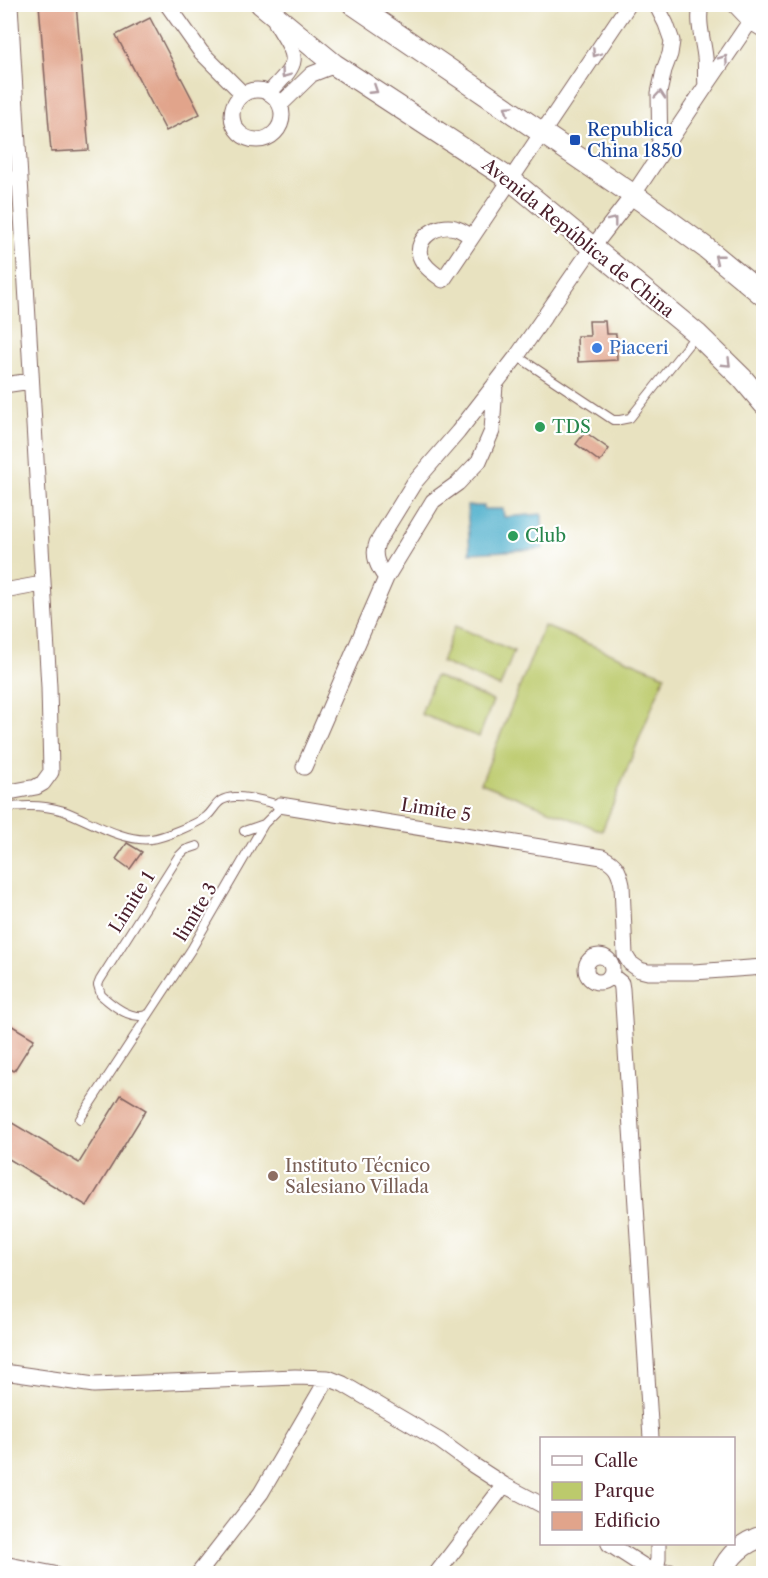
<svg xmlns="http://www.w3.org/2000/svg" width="768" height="1578" font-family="'Libre Caslon Text',serif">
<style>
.green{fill:#bcca6c;stroke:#83744c;stroke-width:1.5}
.water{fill:#4caecb;stroke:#4b667b;stroke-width:1.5}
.building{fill:#e1a48b}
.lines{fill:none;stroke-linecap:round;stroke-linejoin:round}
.service-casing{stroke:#81635f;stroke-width:10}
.minor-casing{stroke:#81635f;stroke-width:17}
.secondary-casing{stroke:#81635f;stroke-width:23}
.service{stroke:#fff;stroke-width:8}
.minor{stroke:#fff;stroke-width:15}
.secondary{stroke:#fff;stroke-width:21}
.oneway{stroke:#ae9aa0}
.transit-dot{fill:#1a4fb4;stroke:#fff;stroke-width:2}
.shop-dot{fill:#3f7fe0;stroke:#fff;stroke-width:2}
.leisure-dot{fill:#2e9e5b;stroke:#fff;stroke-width:2}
.education-dot{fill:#8d6e63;stroke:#fff;stroke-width:2}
.labels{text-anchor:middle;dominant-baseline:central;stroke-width:4.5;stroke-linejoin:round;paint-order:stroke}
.transit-label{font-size:18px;fill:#164399;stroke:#fff;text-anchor:start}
.street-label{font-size:18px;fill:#4a1f2b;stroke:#fff}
.shop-label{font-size:18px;fill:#366cbe;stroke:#fff;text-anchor:start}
.leisure-label{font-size:18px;fill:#27864d;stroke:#fff;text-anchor:start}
.education-label{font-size:18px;fill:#785e54;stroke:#fff;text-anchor:start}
</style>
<rect width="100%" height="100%" fill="#fff"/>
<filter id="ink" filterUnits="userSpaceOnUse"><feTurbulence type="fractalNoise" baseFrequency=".0167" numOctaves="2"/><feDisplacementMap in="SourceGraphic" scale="12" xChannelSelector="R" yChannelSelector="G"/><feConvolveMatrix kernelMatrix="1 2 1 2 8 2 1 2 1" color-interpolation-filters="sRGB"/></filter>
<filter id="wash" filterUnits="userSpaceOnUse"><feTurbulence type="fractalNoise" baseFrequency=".008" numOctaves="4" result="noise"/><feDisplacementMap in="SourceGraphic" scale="24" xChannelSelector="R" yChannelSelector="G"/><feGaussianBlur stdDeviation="1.35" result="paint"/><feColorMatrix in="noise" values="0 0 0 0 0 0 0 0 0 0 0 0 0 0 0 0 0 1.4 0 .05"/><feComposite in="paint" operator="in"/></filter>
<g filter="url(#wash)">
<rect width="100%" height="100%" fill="#e8e2c0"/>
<path class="green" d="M455 626 514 651 500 687 441 662Z
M544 626 665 675 602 831 481 783Z
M435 676 493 701 479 737 421 714Z"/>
<path class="water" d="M467 506H484V509H503L504 517 542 514 543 549 470 553Z"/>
<g id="blocks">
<path class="building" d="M39 4H76L89 150 51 152Z
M150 18 200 114 166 131 116 35Z
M589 321H605L606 334H616L617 360 578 362 577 336H590Z
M585 432 609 449 600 462 576 444Z
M127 843 142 852 130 869 116 859Z
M4 1021 34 1039 14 1071 4 1065Z
M121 1095 146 1110 87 1206 4 1156V1118L79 1163Z"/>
</g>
</g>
<g filter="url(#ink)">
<use href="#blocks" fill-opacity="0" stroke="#81635f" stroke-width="1.5"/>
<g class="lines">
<g class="service-casing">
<path id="service" d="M517 356 613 420H620L630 418 696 335
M4 808C23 805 45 805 64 811 88 820 125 843 151 839 163 838 196 824 206 817 217 808 215 798 235 797 250 796 266 802 280 805L278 810 264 824 191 950 80 1119
M244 831 264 824
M148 1014C133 1022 112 1005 101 995L98 985 100 980 178 857 185 850 197 846"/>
</g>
<g class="minor-casing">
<path id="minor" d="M167 4 201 52 243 94
M656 4 666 24 672 41 670 54 664 70 659 93 660 154
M701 4C697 23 703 39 705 57 706 66 705 76 706 86
M734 4 751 22 764 30
M232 115a25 25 0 1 1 50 0a25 25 0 1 1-50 0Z
M269 93C300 60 300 62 276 23
M280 105 312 74 335 65
M4 179H20
M472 237 443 280C434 273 424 267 420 256 415 237 439 223 455 228 460 229 467 234 472 237L629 4
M4 385 31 381
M386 578C378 567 372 556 377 543L414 483 458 432 517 356 592 248 633 195 706 86 762 4
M4 591 42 584
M304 767 386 578 433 501 458 483 479 461 492 431 495 384
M4 793 36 787 43 783 51 772 49 687 10 4
M280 805 602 857C616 864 619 870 622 885L625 955 630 963 640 970 648 972H694L764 967
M586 969a13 13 0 1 1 26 0a13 13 0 1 1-26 0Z
M611 975 621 983 622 989 651 1438
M4 1372 94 1385 295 1377 328 1378 343 1384 440 1441 473 1465 504 1485 542 1505
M609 1544 656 1574
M4 1564 54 1574
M655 1573 670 1572 677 1574
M198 1574 261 1493 328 1378
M436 1574 504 1485
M655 1574 658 1559V1544"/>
</g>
<g class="secondary-casing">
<path id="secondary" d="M261 4 335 65 511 180 697 334 742 378 764 404
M353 4 642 201 706 248 764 296
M721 1574C729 1555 744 1542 764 1536"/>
</g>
<use href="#service" class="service"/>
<use href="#minor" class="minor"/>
<use href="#secondary" class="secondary"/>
</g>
<defs><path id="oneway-chevron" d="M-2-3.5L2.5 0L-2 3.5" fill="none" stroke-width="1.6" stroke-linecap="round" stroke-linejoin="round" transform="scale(1.5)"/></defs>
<g class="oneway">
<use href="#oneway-chevron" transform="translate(596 53) rotate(124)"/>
<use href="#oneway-chevron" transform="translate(724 59) rotate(-55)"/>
<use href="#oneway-chevron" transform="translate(285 74) rotate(127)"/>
<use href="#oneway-chevron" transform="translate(374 90) rotate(33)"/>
<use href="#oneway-chevron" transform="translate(660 95) rotate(-85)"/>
<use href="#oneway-chevron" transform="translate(508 109) rotate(-146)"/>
<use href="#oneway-chevron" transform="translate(613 221) rotate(-52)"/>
<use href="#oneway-chevron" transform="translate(718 258) rotate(-141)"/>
<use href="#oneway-chevron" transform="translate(727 363) rotate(44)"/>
</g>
</g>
<rect class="transit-dot" x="569" y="134" width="12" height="12" rx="3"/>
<circle class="shop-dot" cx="597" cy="348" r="6"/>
<g class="leisure-dot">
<circle cx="540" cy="427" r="6"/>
<circle cx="513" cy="536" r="6"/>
</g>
<circle class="education-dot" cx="273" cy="1176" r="6"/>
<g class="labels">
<g class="transit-label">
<text x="587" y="130">Republica<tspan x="587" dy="21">China 1850</tspan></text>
</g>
<g class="street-label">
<text transform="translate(578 238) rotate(39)">Avenida República de China</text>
<text transform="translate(436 810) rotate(9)">Limite 5</text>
<text transform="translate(132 902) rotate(-58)">Limite 1</text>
<text transform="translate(196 912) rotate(-59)">limite 3</text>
</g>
<g class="shop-label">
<text x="609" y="348">Piaceri</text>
</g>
<g class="leisure-label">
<text x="552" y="427">TDS</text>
<text x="525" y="536">Club</text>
</g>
<g class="education-label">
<text x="285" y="1166">Instituto Técnico<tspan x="285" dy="21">Salesiano Villada</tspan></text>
</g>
</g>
<rect width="768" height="1578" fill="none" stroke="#fff" stroke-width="24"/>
<rect x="540" y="1437" width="195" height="108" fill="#ffffff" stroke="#b7a5aa" stroke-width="1.5"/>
<rect x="552" y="1456" width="30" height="9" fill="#ffffff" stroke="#b7a5aa" stroke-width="1.5"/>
<text x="594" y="1467" font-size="18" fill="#4a1f2b">Calle</text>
<rect x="552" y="1482" width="30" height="18" fill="#bcca6c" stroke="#b7a5aa" stroke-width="1.5"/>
<text x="594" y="1497" font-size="18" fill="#4a1f2b">Parque</text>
<rect x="552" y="1512" width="30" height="18" fill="#e1a48b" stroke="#b7a5aa" stroke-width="1.5"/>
<text x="594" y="1527" font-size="18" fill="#4a1f2b">Edificio</text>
</svg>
